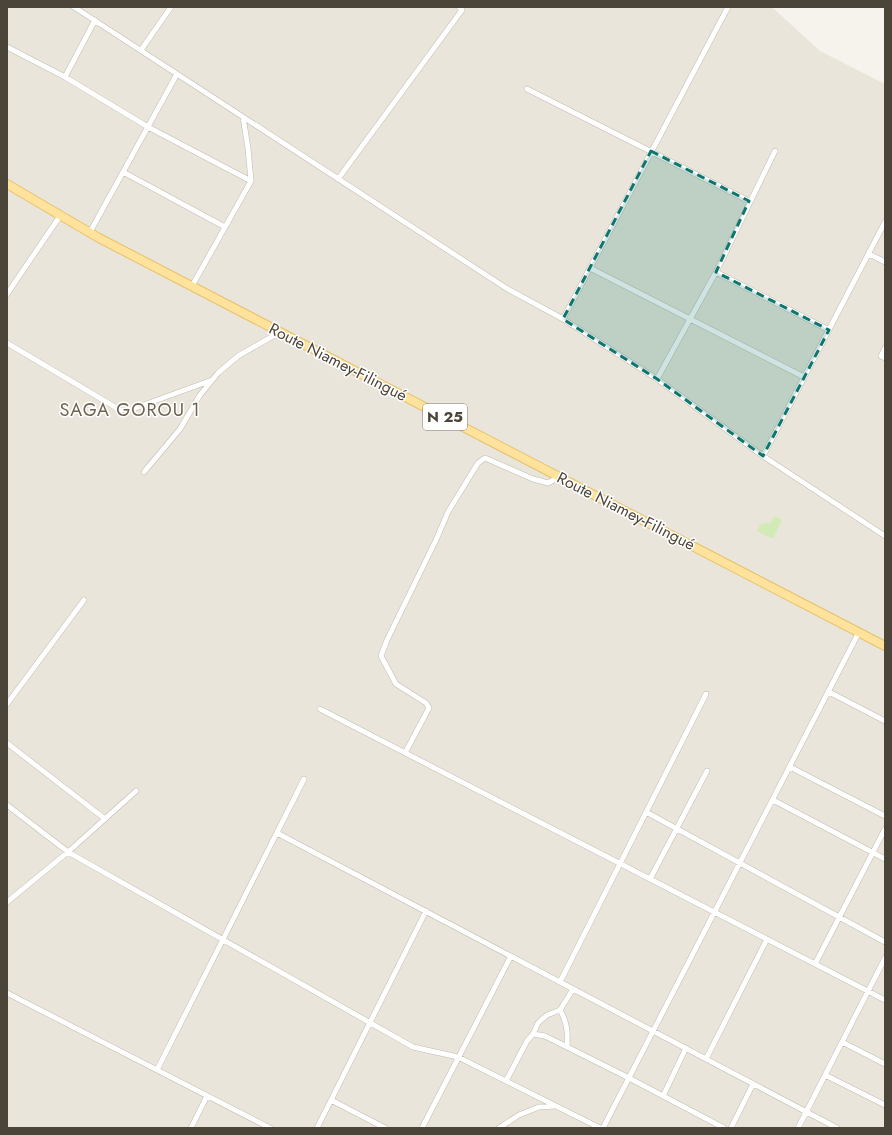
<svg xmlns="http://www.w3.org/2000/svg" width="892" height="1135" font-family="Jost,sans-serif">
<style>
.residential{fill:#eae5da}
.green{fill:#d2eab5}
.lines{fill:none;stroke-linecap:round;stroke-linejoin:round}
.street-casing{stroke:#c2bbae;stroke-width:6}
.primary-casing{stroke:#e6c16a;stroke-width:10}
.street{stroke:#fff;stroke-width:5}
.primary{stroke:#ffe39c;stroke-width:8}
.marked{fill:#0f766e;fill-opacity:0.2;stroke:#0f766e;stroke-width:3;stroke-dasharray:8 5;stroke-linejoin:round}
.labels{text-anchor:middle;dominant-baseline:central;stroke-width:3;stroke-linejoin:round;paint-order:stroke}
.shield{fill:#fff;stroke:#817c74;stroke-width:1}
.shield-label{font-size:15px;font-weight:bold;fill:#4b4439}
.street-label{font-size:16px;fill:#4b4439;stroke:#fff}
.quarter-label{font-size:18px;letter-spacing:1px;fill:#6e6250;stroke:#fff}
</style>
<rect width="100%" height="100%" fill="#f6f3ec"/>
<path class="residential" d="M7 7H772L820 51 885 84V1128H7Z"/>
<path class="green" d="M774 516 782 520 773 539 757 531 761 523 764 524 766 522 770 524Z"/>
<g class="lines">
<g class="street-casing">
<path id="street" d="M74 7 506 288 563 319 657 379 763 456 885 536
M7 47 65 77 148 127 251 181
M141 50 171 7
M65 77 95 20
M527 89 749 201
M123 172 225 227
M338 179 462 10 459 7
M90 232 177 74
M869 254 885 262
M590 268 804 377
M716 272 829 330
M192 286 251 181 248 148 243 117
M7 294 60 216
M563 319 728 7
M7 343 120 410H130L212 380
M885 348 881 356 885 358
M657 379 716 272 775 151
M763 456 885 222
M144 472 180 429 200 395 218 373 238 356 280 332
M829 692 885 721
M7 704 84 600
M320 709 885 1000
M7 743 105 819
M405 753 429 708 426 703 396 684 381 656 387 640 436 540 448 512 478 463 485 458 533 479 548 483 559 477
M790 767 885 816
M773 800 885 859
M7 805 68 852 413 1047 458 1057 600 1128
M646 812 885 942
M277 833 837 1128
M650 879 707 771
M7 902 68 852 136 791
M815 964 885 829
M560 982 706 694
M7 993 270 1128
M560 1010C567 1022 568 1032 567 1047
M533 1034 545 1036 629 1078 724 1128
M842 1042 885 1064
M706 1059 767 939
M157 1070 304 779
M825 1075 885 1105
M506 1081 527 1041 533 1034 538 1023 547 1015 560 1010 573 989
M663 1096 686 1048
M331 1100 385 1128
M191 1128 207 1096
M317 1128 426 911
M422 1128 511 956
M499 1128 519 1115 539 1107 555 1106
M603 1128 859 632
M731 1128 753 1084
M798 1128 885 958"/>
</g>
<g class="primary-casing">
<path id="primary" d="M7 184 99 238 885 646"/>
</g>
<use href="#street" class="street"/>
<use href="#primary" class="primary"/>
</g>
<path class="marked" d="M651 151 749 201 716 272 829 330 763 456 657 379 563 319Z"/>
<g class="labels">
<rect class="shield" x="423" y="404" width="44" height="26" rx="3"/>
<g class="shield-label">
<text x="445" y="417">N 25</text>
</g>
<g class="street-label">
<text transform="translate(338 362) rotate(27)">Route Niamey-Filingué</text>
<text transform="translate(626 511) rotate(27)">Route Niamey-Filingué</text>
</g>
<g class="quarter-label">
<text x="130" y="410">SAGA GOROU 1</text>
</g>
</g>
<rect width="892" height="1135" fill="none" stroke="#4b4439" stroke-width="16"/>
</svg>
